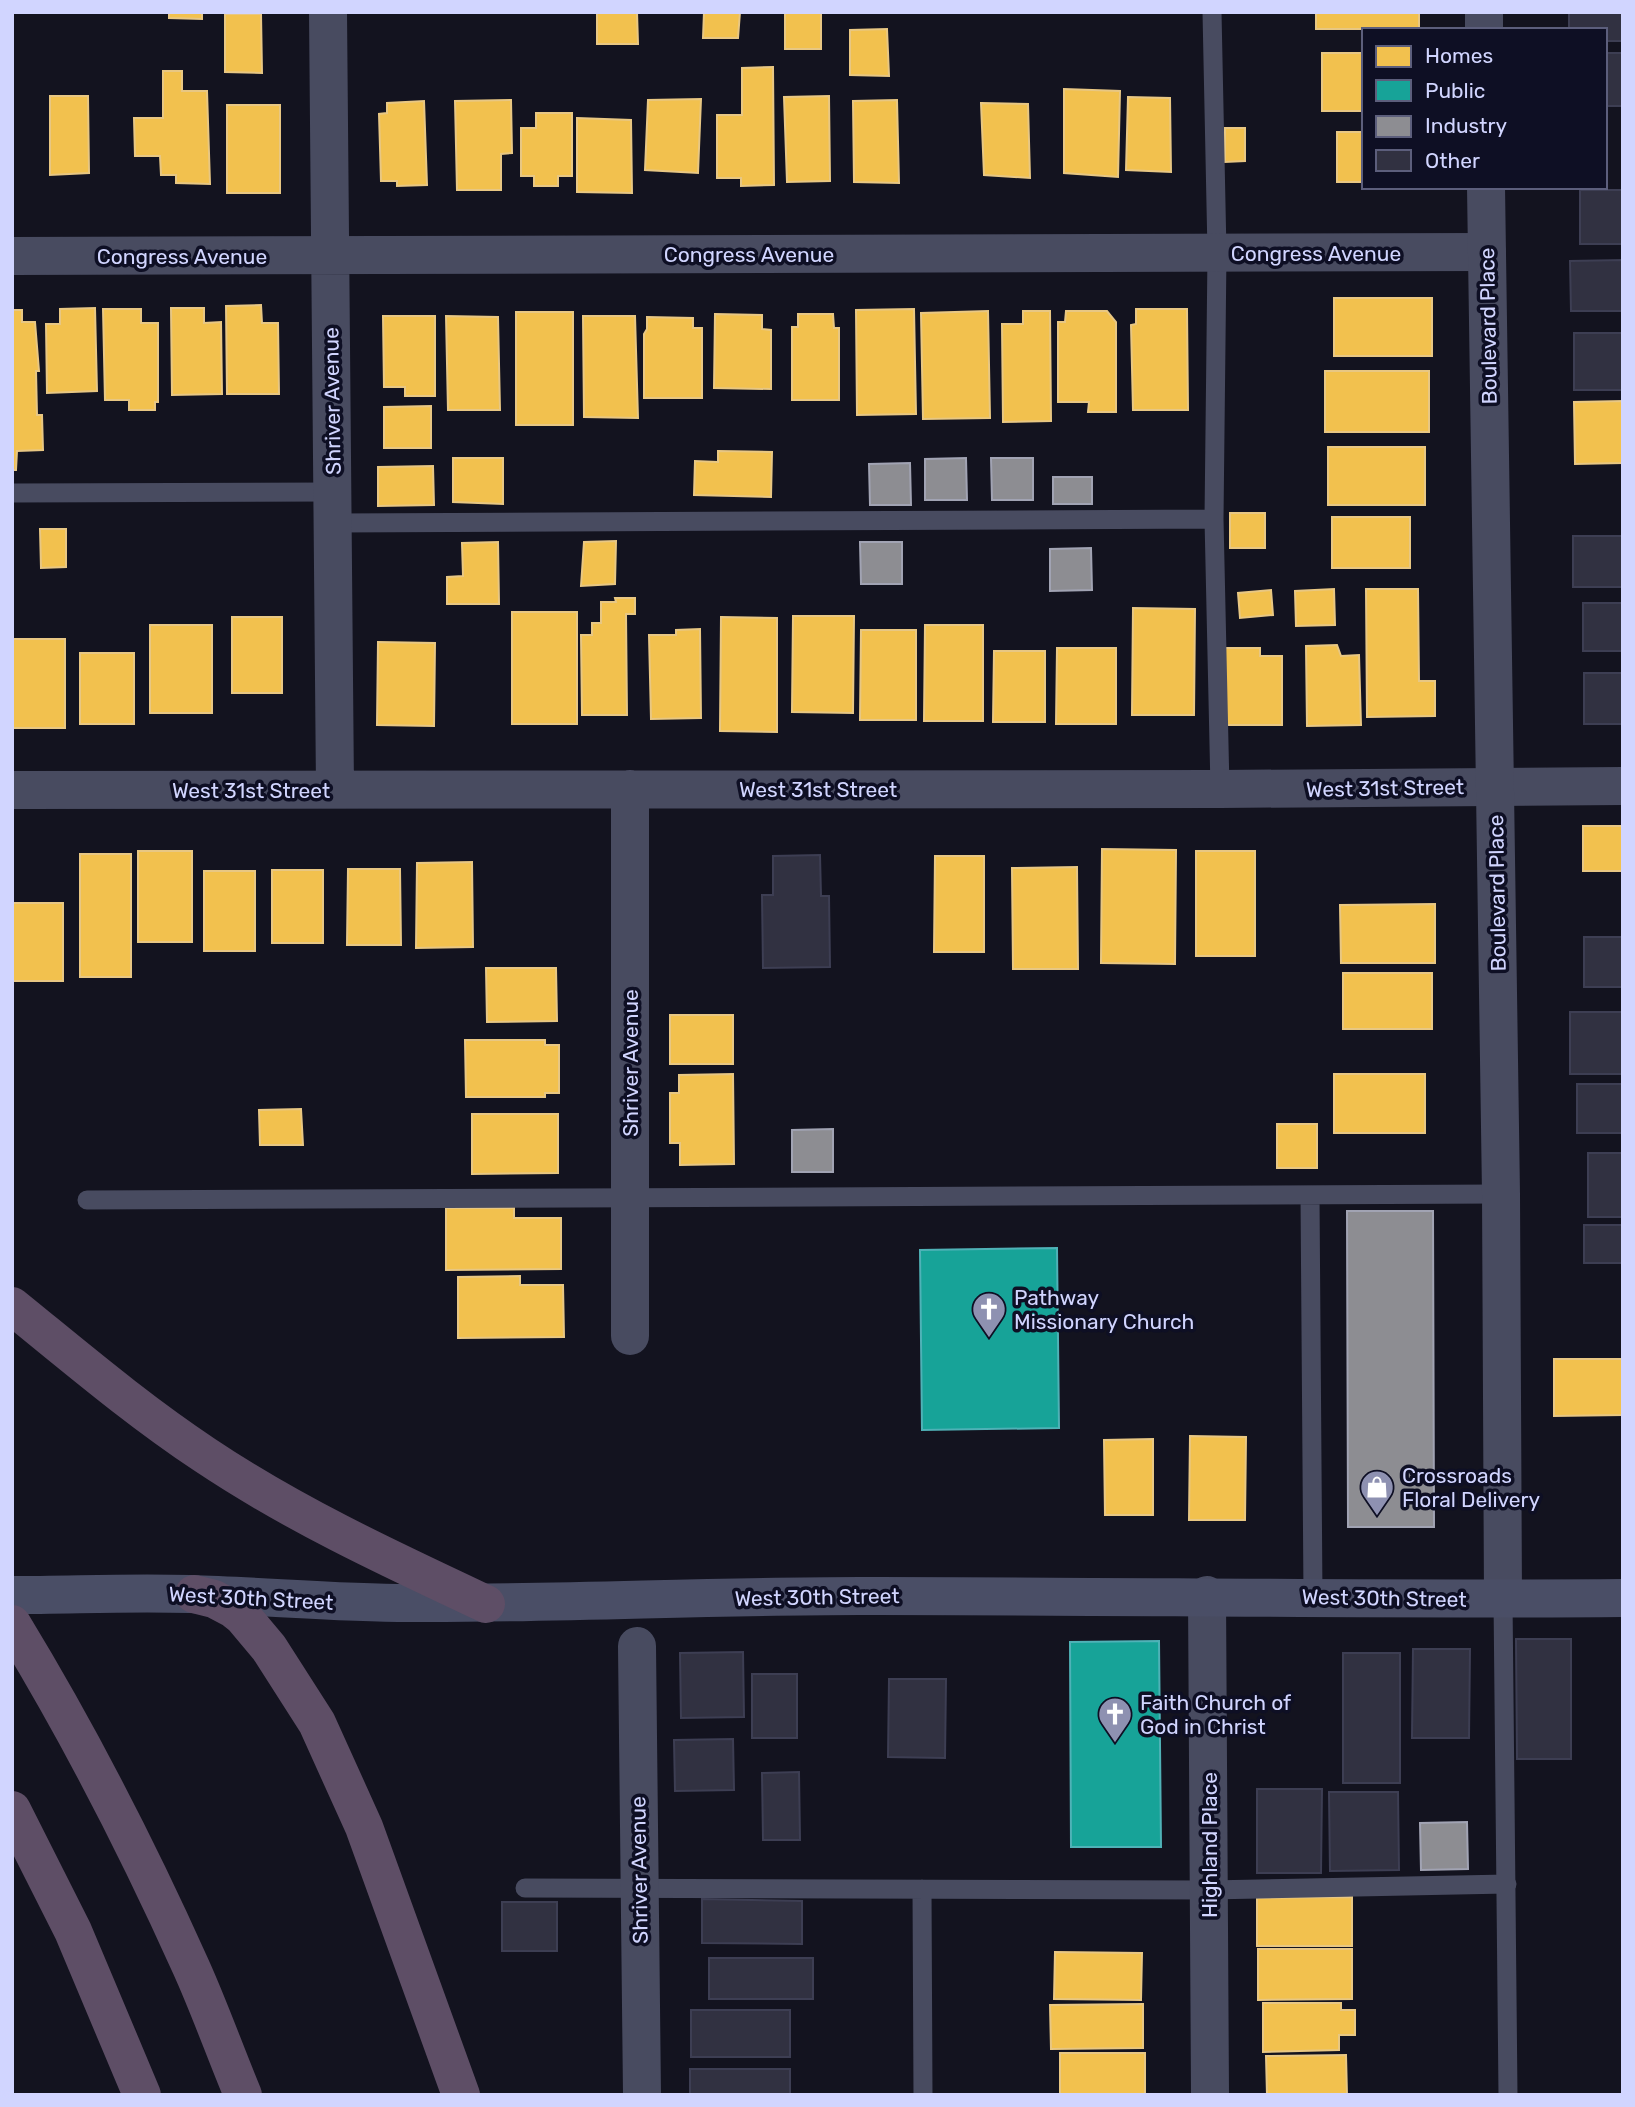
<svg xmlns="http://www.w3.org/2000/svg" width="1635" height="2107" font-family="Rubik,sans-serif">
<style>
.homes{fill:#f2c14e;stroke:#e8c783;stroke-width:2}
.public{fill:#17a398;stroke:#4fb2b7;stroke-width:2}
.industry{fill:#8d8d92;stroke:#a1a3b3;stroke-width:2}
.building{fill:#313141;stroke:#3d3e53;stroke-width:2}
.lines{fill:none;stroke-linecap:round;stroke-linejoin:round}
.service{stroke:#484b60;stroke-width:19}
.minor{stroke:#484b60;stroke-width:38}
.tertiary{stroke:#484b60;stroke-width:38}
.secondary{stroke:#4a4e66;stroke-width:38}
.motorway{stroke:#5e4e66;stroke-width:38}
.labels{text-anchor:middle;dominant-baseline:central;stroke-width:7;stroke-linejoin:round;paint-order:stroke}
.street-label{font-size:21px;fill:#d1d5ff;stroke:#0e0f24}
.poi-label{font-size:21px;fill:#d1d5ff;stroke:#0e0f24;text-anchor:start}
</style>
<rect width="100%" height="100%" fill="#13131f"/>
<path class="homes" d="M169 12H202V19L169 18Z
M597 12H637L638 44H597Z
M704 12H740L738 38H703Z
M785 12H821V49H785Z
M1316 12H1419V29H1316Z
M225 14H261L262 73 225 72Z
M887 29 889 76 850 75V30Z
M1322 53H1364V111H1322Z
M773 67 774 185 741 186V178H717V115H742V68Z
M163 71H182V91H207L210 184 176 183V175H161L160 156H135L134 118H163Z
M1064 89 1120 91 1118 177 1064 173Z
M50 96H88L89 173 50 175Z
M829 96 830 181 787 182 784 97Z
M1128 97 1170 98 1171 172 1126 170Z
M701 99 698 173 645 170 648 100Z
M511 100 512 153 501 154V190H457L455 101Z
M897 100 899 183 854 182 853 101Z
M424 101 427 185 397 186V181H381L379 114 387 113V103Z
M981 103 1028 104 1030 178 984 175Z
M227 105H280V193H227Z
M536 113H572V176H558V186H534V176H521V128H536Z
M577 118 631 120 632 193 577 192Z
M1225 128H1245V161L1225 162Z
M1337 132H1364V182H1337Z
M1334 298H1432V356H1334Z
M261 305 262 323H278L279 394H227L226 306Z
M95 308 97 391 47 393 46 324H60V309Z
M171 308H204V323L221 322 222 394 172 395Z
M103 309H141V323H158V402H155V410H129V400H105Z
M914 309 916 414 857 415 856 310Z
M1136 309H1187L1188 410H1133L1131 325 1136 324Z
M12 310H22V322H35L39 371H36L37 415H42L43 450 17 451 16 470H12Z
M988 311 990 418 923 419 921 313Z
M1023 311H1050L1051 421 1003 422 1002 324H1023Z
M1066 311H1107L1116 322V412H1088L1089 402H1058V322H1065Z
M516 312H573V425H516Z
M715 314 762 315V329L771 330V389L714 388Z
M798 314H833L834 328H839V400H792V327H798Z
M383 316H435V396H405V387H384Z
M446 316 498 317 500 410H448Z
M583 316H635L638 418 584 417Z
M647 317 693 318V328H702V398H644V334L647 329Z
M1325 371H1429V432H1325Z
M1623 401V463L1575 464 1574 402Z
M431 406V448H384V407Z
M1328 447H1425V505H1328Z
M718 451 772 452 771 497 694 495 695 461 718 462Z
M453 458H503V504L453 502Z
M433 466 434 505 378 506V467Z
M1230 513H1265V548H1230Z
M1332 517H1410V568H1332Z
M40 529H66V567L41 568Z
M616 541 615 584 581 586 584 542Z
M498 542 499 604H447V577L463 576 462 543Z
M1334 589 1335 625 1296 626 1295 591Z
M1366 589H1418L1419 681H1435V716L1367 717Z
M1271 590 1273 615 1240 618 1238 593Z
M615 598H635V614H626L627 715H582L581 635H592V623H601V602H616Z
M1133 608 1195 609 1194 715H1132Z
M512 612H577V724H512Z
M793 616H854L853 713 792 712Z
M232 617H282V693H232Z
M721 617 777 618V732L720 731Z
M150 625H212V713H150Z
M925 625H983V721H924Z
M700 629 701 718 651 719 649 635H676V630Z
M861 630H916V720H860Z
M12 639H65V728H12Z
M378 642 435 643 434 726 377 725Z
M1337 645 1341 656 1359 655 1361 725 1307 726 1306 646Z
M1057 648H1116V724H1056Z
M1225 648H1260V656H1282V725H1225Z
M994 651H1045V722H993Z
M80 653H134V724H80Z
M1583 826H1623V871H1583Z
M1102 849 1176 850 1175 964 1101 963Z
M138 851H192V942H138Z
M1196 851H1255V956H1196Z
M80 854H131V977H80Z
M935 856H984V952H934Z
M472 862 473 947 416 948 417 863Z
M1077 867 1078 969H1013L1012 868Z
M348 869H400L401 945H347Z
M272 870H323V943H272Z
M204 871H255V951H204Z
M12 903H63V981H12Z
M1435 904V963H1341L1340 905Z
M486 968H556L557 1021 487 1022Z
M1343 973H1432V1029H1343Z
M670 1015H733V1064H670Z
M465 1040H545V1045H559V1093H545V1097H466Z
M733 1074 734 1164 680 1165V1143H670V1093H679V1075Z
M1334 1074H1425V1133H1334Z
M301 1109 303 1145H260L259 1110Z
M472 1114H558V1173L472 1174Z
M1277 1124H1317V1168H1277Z
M446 1208H514V1218H561V1269L446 1270Z
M520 1276V1285H563L564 1337 458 1338V1277Z
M1554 1359H1623V1415L1554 1416Z
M1190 1436 1246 1437 1245 1520H1189Z
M1153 1439V1515H1105L1104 1440Z
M1352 1897V1946H1257V1898Z
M1258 1949H1352V1999L1258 2000Z
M1055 1952 1142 1953 1141 2000 1054 1999Z
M1263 2003H1341V2010H1355V2035H1339V2050L1263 2052Z
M1143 2004V2048L1051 2049 1050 2005Z
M1060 2053H1145V2095H1060Z
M1346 2055 1347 2095H1267L1266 2056Z"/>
<path class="public" d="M1057 1248 1059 1428 922 1430 920 1250Z
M1159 1641 1161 1847H1071L1070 1642Z"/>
<path class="industry" d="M966 458 967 500H925V459Z
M991 458H1033V500H992Z
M910 463 911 505H870L869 464Z
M1053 477H1092V504H1053Z
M860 542H902V584H861Z
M1091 548 1092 590 1050 591V549Z
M833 1129V1172H792V1130Z
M1347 1211H1433L1434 1527H1348Z
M1467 1822 1468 1869 1421 1870 1420 1823Z"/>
<path class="building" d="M1569 12H1623V41H1605V30H1569Z
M1605 53H1623V106H1605Z
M1580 190H1623V244H1580Z
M1623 260V311H1571L1570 261Z
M1574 333H1623V390H1574Z
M1573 536H1623V587H1573Z
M1583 603H1623V651H1583Z
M1584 673H1623V724H1584Z
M820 855 821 896H829L830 967 763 968 762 895H773V856Z
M1584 937H1623V987H1584Z
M1570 1012H1623V1074H1570Z
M1577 1084H1623V1133H1577Z
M1588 1153H1623V1217H1588Z
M1584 1225H1623V1263H1584Z
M1516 1639H1571V1759H1517Z
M1413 1649H1470L1469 1738H1412Z
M743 1652 744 1717 681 1718 680 1653Z
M1343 1653H1400V1783H1343Z
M752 1674H797V1738H752Z
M889 1679H946L945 1758 888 1757Z
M733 1739 734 1790 675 1791 674 1740Z
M799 1772 800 1840H763L762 1773Z
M1257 1789H1322L1321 1873H1257Z
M1329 1792H1398L1399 1870 1330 1871Z
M702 1899 802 1901V1944L702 1943Z
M502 1902H557V1951H502Z
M709 1958H813V1999H709Z
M691 2010H790V2057H691Z
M690 2069H790V2095H690Z"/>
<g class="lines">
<path class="service" d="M1212 12 1217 253 1214 519 1220 789
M12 493 333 492
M334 523 1214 519
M1310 1196 1313 1597
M87 1200 1501 1194
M1503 1599 1508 2095
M525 1888 1209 1890 1507 1884
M922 1889 923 2095"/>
<path class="minor" d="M328 12 335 789
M12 256 1487 252
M12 790 1220 789 1623 786
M630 1336V789
M637 1646 642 2095"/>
<path class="tertiary" d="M1484 12V30
M1486 187 1501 1194 1503 1599
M1207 1595 1210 2095"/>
<path class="secondary" d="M12 1595C72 1595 131 1592 190 1594 263 1596 336 1603 409 1603 565 1604 722 1595 878 1596 1126 1596 1375 1600 1623 1598"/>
<path class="motorway" d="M12 1306C75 1357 137 1410 205 1455 293 1514 390 1559 486 1604
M194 1594 214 1599 233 1609 243 1617 269 1648 317 1723 364 1827 461 2095
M12 1624C79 1734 138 1849 191 1967 210 2009 225 2052 243 2095
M12 1810 73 1931 142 2095"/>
</g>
<defs>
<g id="church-pin" transform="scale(1.75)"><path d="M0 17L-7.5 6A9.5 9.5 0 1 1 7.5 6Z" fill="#8e91b1" stroke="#0e0f24"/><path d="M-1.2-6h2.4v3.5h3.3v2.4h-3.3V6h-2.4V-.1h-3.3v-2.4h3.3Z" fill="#fff"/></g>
<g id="shop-pin" transform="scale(1.75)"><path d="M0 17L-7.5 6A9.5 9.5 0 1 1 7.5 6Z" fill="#8e91b1" stroke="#0e0f24"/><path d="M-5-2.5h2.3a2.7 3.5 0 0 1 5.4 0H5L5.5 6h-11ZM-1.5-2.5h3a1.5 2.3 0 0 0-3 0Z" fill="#fff"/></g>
</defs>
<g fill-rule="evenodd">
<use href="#church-pin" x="989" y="1309"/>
<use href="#shop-pin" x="1377" y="1487"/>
<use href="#church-pin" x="1115" y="1714"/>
</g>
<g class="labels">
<g class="street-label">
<text x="1316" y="253">Congress Avenue</text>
<text x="749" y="254">Congress Avenue</text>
<text x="182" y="256">Congress Avenue</text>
<text transform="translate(1488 326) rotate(-91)">Boulevard Place</text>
<text transform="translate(332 401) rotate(-91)">Shriver Avenue</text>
<text transform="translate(1385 788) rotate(-1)">West 31st Street</text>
<text x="818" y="789">West 31st Street</text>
<text x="251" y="790">West 31st Street</text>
<text transform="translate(1497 893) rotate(-91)">Boulevard Place</text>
<text transform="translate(630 1063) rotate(-90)">Shriver Avenue</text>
<text transform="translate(817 1597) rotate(-1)">West 30th Street</text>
<text transform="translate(251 1598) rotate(3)">West 30th Street</text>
<text transform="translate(1384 1598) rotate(1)">West 30th Street</text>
<text transform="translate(1209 1845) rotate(-90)">Highland Place</text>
<text transform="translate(639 1870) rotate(-91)">Shriver Avenue</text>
</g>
<g class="poi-label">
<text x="1014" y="1297">Pathway<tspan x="1014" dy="24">Missionary Church</tspan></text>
<text x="1402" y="1475">Crossroads<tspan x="1402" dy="24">Floral Delivery</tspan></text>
<text x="1140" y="1702">Faith Church of<tspan x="1140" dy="24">God in Christ</tspan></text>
</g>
</g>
<rect width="1635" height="2107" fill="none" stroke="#d1d5ff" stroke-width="28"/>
<rect x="1362" y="28" width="245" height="161" fill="#0e0f24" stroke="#5c5e7c" stroke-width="2"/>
<rect x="1376" y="46" width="35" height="21" fill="#f2c14e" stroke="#5c5e7c" stroke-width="2"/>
<text x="1425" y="63" font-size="21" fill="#d1d5ff">Homes</text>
<rect x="1376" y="80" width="35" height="21" fill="#17a398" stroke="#5c5e7c" stroke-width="2"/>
<text x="1425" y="98" font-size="21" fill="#d1d5ff">Public</text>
<rect x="1376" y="116" width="35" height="21" fill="#8d8d92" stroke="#5c5e7c" stroke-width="2"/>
<text x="1425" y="133" font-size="21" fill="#d1d5ff">Industry</text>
<rect x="1376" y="150" width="35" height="21" fill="#313141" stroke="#5c5e7c" stroke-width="2"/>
<text x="1425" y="168" font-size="21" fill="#d1d5ff">Other</text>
</svg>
